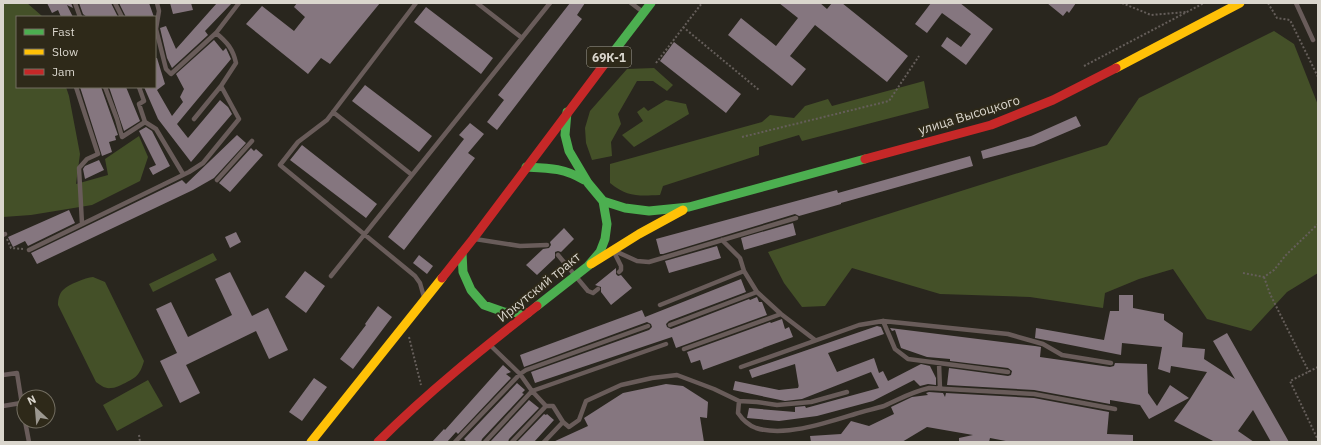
<svg xmlns="http://www.w3.org/2000/svg" width="1321" height="445" font-family="'IBM Plex Sans',sans-serif">
<style>
.green{fill:#445028}
.building{fill:#85767f}
.lines{fill:none;stroke-linecap:round;stroke-linejoin:round}
.path{stroke:#655e5a;stroke-width:2;stroke-dasharray:2 2;stroke-linecap:butt}
.lane{stroke:#695c5a;stroke-width:4.5}
.fast{stroke:#4caf50;stroke-width:9}
.slow{stroke:#ffc107;stroke-width:9}
.jam{stroke:#c62828;stroke-width:9}
.labels{text-anchor:middle;dominant-baseline:central;stroke-width:4;stroke-linejoin:round;paint-order:stroke}
.shield{fill:#2e2919;stroke:#a6a297;stroke-width:1}
.shield-label{font-size:12px;font-weight:bold;fill:#dad6cd}
.street-label{font-size:13px;fill:#dad6cd;stroke:#2e2919}
</style>
<rect width="100%" height="100%" fill="#29261e"/>
<path class="green" d="M3 3H27L42 16 17 17V87H66L69 96 80 154 76 184 108 175 105 159 139 136 148 157 140 181 92 205 31 215 3 217Z
M1274 31 1294 44 1318 105V273L1287 292 1251 331 1207 319 1173 269 1139 279 1105 293 1103 308 1030 297 940 294 852 268 825 306 802 307 784 283 768 252 1107 145 1139 98Z
M654 68 673 85 667 91 653 81H637L618 114 621 124 611 142 612 156 592 160 586 143 585 128 590 111 627 69Z
M924 81 929 108 802 141 799 135 759 147V155L663 186 660 195C638 196 627 197 610 183V164L762 122 770 115 794 118 805 106 828 99 832 106Z
M666 100 686 104 689 114 634 147 622 135 643 121 637 112 644 107 648 111Z
M213 253 217 260 153 292 149 284Z
M93 277 105 282 144 361C140 375 136 378 123 384 119 386 115 388 111 388 105 389 100 385 96 382L58 305C58 300 59 294 63 290 69 284 85 278 93 277Z
M148 380 163 406 117 431 103 405Z"/>
<path class="building" d="M47 3H71L73 8 67 5 73 17H61L58 10 52 13Z
M79 3H111L118 17H87L83 14Z
M119 3H149L154 17H126Z
M170 3H191L193 10 173 14Z
M217 3H232L205 31 208 35 172 68 167 58 160 28 166 26 176 49Z
M297 3H380L330 64 321 58 308 74 246 24 262 6 294 31 305 17 294 7Z
M570 3H585L577 15 582 19 497 130 487 122 504 100 498 95Z
M779 3H820L827 9 832 3H842L908 56 887 82 815 25 790 56 806 69 792 86 728 35 741 18 776 46 798 18Z
M931 3H960L993 29 966 65 941 46 947 37 961 47 971 34 942 13 927 33 915 24Z
M1047 3H1076L1069 13 1067 11 1063 16Z
M426 7 493 58 481 74 414 22Z
M214 40 223 51 226 48 231 59 177 124 188 138 220 100 228 107 232 114 191 162 158 119 144 87H155V58H157L165 84 157 90 172 116 183 102 180 97 184 89 176 74Z
M674 42 741 94 726 113 660 61Z
M365 85 432 136 419 152 352 101Z
M80 87H101L118 135 115 136 116 140 109 142 112 152 102 156Z
M109 87H126L140 121 124 131Z
M1076 116 1081 126 1034 146 983 159 981 151 1031 136Z
M470 123 484 134 468 153 475 158 404 250 388 237 464 139 459 135Z
M146 127 152 131 170 166 153 175 149 168 156 165 139 131Z
M237 135 246 143 214 178 193 190 37 264 31 253 182 180 186 184Z
M302 145 377 204 366 218 290 160Z
M251 148 254 151 256 149 263 155 230 192 219 183Z
M970 156 973 166 841 203V204L799 216 795 214 663 254H660L656 239 837 190 838 193Z
M99 160 104 170 85 179 83 169 85 166Z
M69 210 75 223 28 246 25 241 13 247 8 237Z
M793 223 796 235 744 250 741 238Z
M564 228 574 239 561 252 558 251 555 252V258L537 275 526 265 543 249 549 248 551 245 550 242Z
M236 232 241 242 230 248 225 237Z
M717 246 721 258 669 273 665 261Z
M419 255 433 266 427 274 413 263Z
M616 268V274L618 276 621 275 632 288 611 305 601 292V287L595 285Z
M305 271 325 286 306 313 285 297Z
M230 272 252 316 268 308 288 350 269 359 256 331 186 365 200 393 180 403 160 361 177 353 156 309 171 302 188 337 232 315 215 279Z
M741 279 746 292 669 321 666 324 667 327 671 329 749 299 750 300 757 297 759 302H762L767 315 676 348 672 337 535 383 531 372 649 330 652 327 651 324 647 322 524 367 520 355 642 310 645 317Z
M1119 295H1133V308L1164 314V320L1183 333 1182 347 1205 349 1204 359 1235 379 1213 341 1227 333 1289 442H1271L1253 410 1238 431 1254 442H1215L1174 421 1190 399 1207 372 1171 366 1170 373 1158 369 1162 347 1122 343 1121 355 1035 338 1036 328 1104 340 1110 311H1119Z
M378 306 392 317 353 369 340 359 366 325 365 324Z
M782 319 785 329 789 327 793 337 703 370 700 360 691 363 687 352 770 322 771 323Z
M877 326 881 327 884 334 828 353 837 372 874 358 879 373 883 371 888 381 921 364 930 366 936 378V385L928 384 920 386 914 380 873 401 817 416 779 421 747 418 749 408 795 412V407L805 406 806 408 879 388 871 372 802 399 785 401 733 390 735 381 779 390 798 388V386L799 388 795 364 752 378 749 370Z
M890 328 1035 346 1041 347 1040 357 1110 367 1114 366 1115 363 1147 364 1148 393 1157 406 1170 385 1189 398 1149 419 1140 405 1110 400V404L1034 390 947 385 949 368 1008 376 1011 375 1012 371 1008 368 950 361V359L927 357 901 348 895 330 892 331Z
M503 365 511 372 506 374 511 378 458 434 456 432 447 442H432L444 429 445 430Z
M314 378 327 387 302 421 289 412Z
M517 383 525 390 522 393 524 394 482 439 481 442H467L464 439Z
M666 384 683 386 708 402 707 418 700 417 704 442H553L588 426 584 418 623 393Z
M929 392 943 393 945 397 946 393 1034 398 1109 412 1107 434 1133 435V442H1011L990 438 989 442H959V438L973 435 927 427 902 442H811L810 436 841 434 851 421 869 426 894 414 891 407 912 397 928 395 926 393Z
M529 400 539 408 509 439 508 442H490Z
M544 414 546 415 547 414 554 420 534 442H517Z"/>
<g class="lines">
<path class="path" d="M1122 3 1151 15 1186 12
M1268 3 1277 18 1290 20 1318 77
M683 27 759 90
M656 63 702 3
M1084 66 1204 3
M742 137 889 101 919 56
M7 239 11 248 23 249
M1243 273 1264 277 1274 270 1286 255 1318 224
M1264 277 1270 294 1309 372
M409 337 421 385
M1318 367 1290 381 1318 440
M139 435 140 442"/>
<path class="lane" d="M75 3 80 17
M115 3 122 17
M157 3 159 11 156 29 166 69 171 74 216 33 239 3
M416 3 327 120 298 142 280 165 415 276 420 283 424 297
M477 3 522 38
M631 3 643 12
M1296 3 1313 40
M76 87 98 154 87 159 79 168 82 224
M105 87 117 119 122 137 145 122 139 104 144 101 139 87
M333 112 412 175
M194 119 221 86
M145 122 156 129 183 174
M217 180 252 141
M3 235 5 234
M475 239 520 246 547 245
M722 240 740 258 744 271 757 292 781 314 815 340
M29 250 189 172 203 163 239 119 221 86 236 63C233 49 227 42 216 33
M615 251 637 261 649 262 796 218
M614 252 621 266V270L619 272
M558 255 588 291 593 293 598 289
M331 276 550 3
M660 305 744 271
M883 321 895 349 908 359 1008 372
M670 325 757 292
M490 345 520 374 532 391 546 406H553L563 422
M684 349 781 314
M939 363 940 389
M741 367 859 325 883 321 1008 334 1043 344 1062 355 1111 363
M3 375 17 373 24 417
M739 401 738 413C742 419 748 425 756 428 785 437 826 423 855 414 864 411 874 409 884 406 900 399 911 392 929 388L1034 394 1115 409
M3 406 21 403
M25 421 29 442
M455 442 520 374 526 370 648 326
M485 442 532 391 666 344
M512 442 546 406
M544 442 563 422 569 427 579 420 586 401 621 385 652 378 677 375 714 389 739 401 757 402 777 405 811 402 847 392"/>
<path class="fast" d="M612 54 651 3
M526 167C549 168 564 168 584 180
M603 201 625 208 649 211 689 207 865 159
M462 253 463 272 471 290 484 305 504 312 528 313
M537 306 588 266 600 252 605 239 607 224 603 201 588 183 569 151 565 135 567 112"/>
<path class="slow" d="M1116 68 1240 3
M591 264 639 234 683 210
M311 442 442 278"/>
<path class="jam" d="M865 159 991 125 1053 100 1116 68
M442 278 473 239 612 54
M378 442C428 392 482 349 537 306"/>
</g>
<g class="labels">
<rect class="shield" x="587" y="47" width="44" height="20" rx="3"/>
<g class="shield-label">
<text x="609" y="57">69К-1</text>
</g>
<g class="street-label">
<text transform="translate(969 115) rotate(-17)">улица Высоцкого</text>
<text transform="translate(539 287) rotate(-39)">Иркутский тракт</text>
</g>
</g>
<rect width="1321" height="445" fill="none" stroke="#dad6cd" stroke-width="8"/>
<rect x="16" y="16" width="140" height="72" fill="#2e2919" stroke="#736e61"/>
<rect x="24" y="29" width="20" height="6" fill="#4caf50" stroke="#736e61"/>
<text x="52" y="36" font-size="12" fill="#dad6cd">Fast</text>
<rect x="24" y="49" width="20" height="6" fill="#ffc107" stroke="#736e61"/>
<text x="52" y="56" font-size="12" fill="#dad6cd">Slow</text>
<rect x="24" y="69" width="20" height="6" fill="#c62828" stroke="#736e61"/>
<text x="52" y="76" font-size="12" fill="#dad6cd">Jam</text>
<g transform="translate(36 409) rotate(334)"><circle r="19" fill="#2e2919" stroke="#736e61"/>
<path d="M0-3L7 15L0 10L-7 15Z" fill="#9c9890"/>
<text y="-6" font-size="11" font-weight="bold" text-anchor="middle" fill="#dad6cd">N</text>
</g>
</svg>
